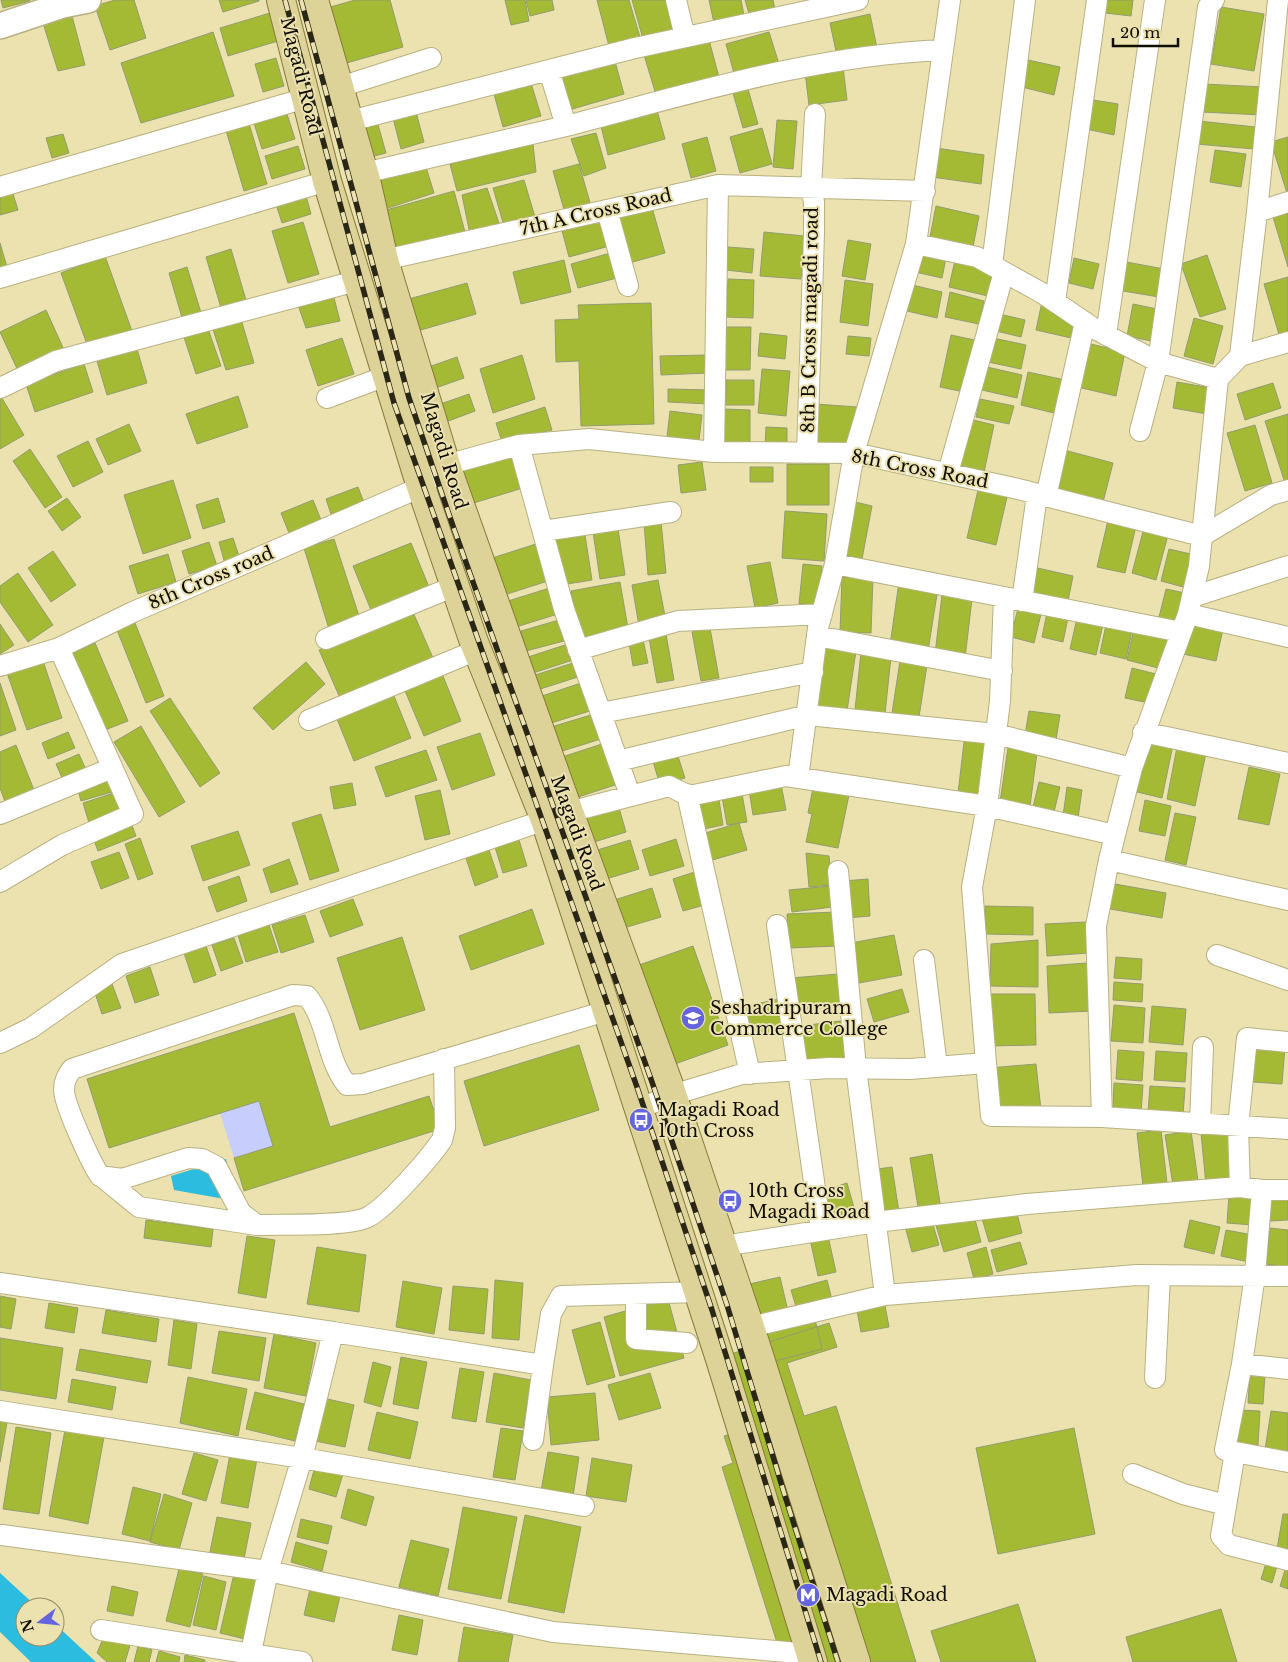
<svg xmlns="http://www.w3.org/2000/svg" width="1288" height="1662" font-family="'Libre Baskerville',serif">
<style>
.green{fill:#c7cefe}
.water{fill:#2bbcdf}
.building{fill:#a4ba35;stroke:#929c6e}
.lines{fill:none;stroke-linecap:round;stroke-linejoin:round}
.minor-casing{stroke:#b9b080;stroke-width:22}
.tertiary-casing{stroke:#b9b080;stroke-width:28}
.primary-casing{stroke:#877a37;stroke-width:30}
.minor{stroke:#fff;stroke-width:20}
.tertiary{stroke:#fff;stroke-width:25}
.primary{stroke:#ddd399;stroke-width:28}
.rail-casing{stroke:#2b2716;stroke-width:5.5}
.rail{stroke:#ebe2b0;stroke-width:4;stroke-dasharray:11;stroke-linecap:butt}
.labels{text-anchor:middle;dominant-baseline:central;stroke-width:4;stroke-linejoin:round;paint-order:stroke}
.street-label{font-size:18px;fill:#0f0c00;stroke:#ebe2b0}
.poi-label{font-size:18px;fill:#0f0c00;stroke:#ebe2b0;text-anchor:start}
</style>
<rect width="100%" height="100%" fill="#ebe2b0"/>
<path class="green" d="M259 1101 273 1146 234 1158 220 1113Z"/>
<path class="water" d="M226 1159 236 1201 174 1190 171 1176Z
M0 1573 37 1607H25V1637H55V1624L96 1662H31L0 1632Z"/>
<path class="building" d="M1 0H30V1L3 8Z
M115 0H134L146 38 110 50 95 6Z
M219 0H259V1L223 12Z
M355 0H390L403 47 343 64 327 8Z
M505 0H525L529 21 511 25Z
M526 0H552L554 10 530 16Z
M597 0H629L640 37 609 46Z
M632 0H667L675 30 643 39Z
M709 0H741L744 15 714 23Z
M745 0H773L775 10 750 17Z
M1107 0H1133L1131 16 1105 13Z
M1221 7 1264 14 1254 71 1211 64Z
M71 12 85 65 58 71 42 20Z
M270 13 278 41 228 56 220 28Z
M870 14 878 53 838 61 830 23Z
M213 32 234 96 141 123 121 63Z
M769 32 779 64 735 77 726 44Z
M708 36 720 81 657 98 644 55Z
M276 58 284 86 263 92 255 64Z
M614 58 624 94 569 110 559 74Z
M1028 60 1060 67 1054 95 1022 87Z
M843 67 847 100 809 105 805 72Z
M746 82 758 124 743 128 731 86Z
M531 83 541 116 503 127 494 94Z
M1203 84 1263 87 1262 115 1202 112Z
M1093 100 1118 104 1114 135 1086 129Z
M656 107 665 139 608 155 600 122Z
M286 111 295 139 262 149 253 120Z
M416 112 424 142 401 149 393 118Z
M248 120 267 184 244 191 225 127Z
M777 120 797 121 793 169 773 167Z
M377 121 386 153 367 158 358 126Z
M1198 121 1256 127 1254 149 1196 144Z
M762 128 772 164 740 173 730 137Z
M596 133 606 168 584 176 571 139Z
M63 134 69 153 52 158 46 138Z
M707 137 716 171 691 178 682 144Z
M1288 137V193H1287L1271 142Z
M533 144 536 172 457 191 450 164Z
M298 146 305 169 272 179 265 156Z
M936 148 984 155 981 184 932 177Z
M1215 150 1246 154 1241 187 1210 182Z
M425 164 434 193 382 210 373 178Z
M579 164 591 206 565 213 553 171Z
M524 180 535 217 504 226 493 188Z
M10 184 18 210 0 215V187Z
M487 188 500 226 470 234 462 195Z
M454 191 465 232 390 253 379 212Z
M305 192 311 214 282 223 275 201Z
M651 204 665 253 626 264 612 215Z
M936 206 979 216 972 252 929 242Z
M1288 213V267L1273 217Z
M604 214 613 245 569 257 561 227Z
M303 222 319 274 288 283 272 231Z
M764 232 804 236 801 279 760 276Z
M848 240 871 244 865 280 842 276Z
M0 243 7 267 0 269Z
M728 247 754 249 752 273 726 270Z
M231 249 246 300 221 308 206 257Z
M614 252 621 277 578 288 571 264Z
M919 252 946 258 942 278 915 272Z
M1207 255 1226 309 1200 317 1181 264Z
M105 256 132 331 88 347 61 273Z
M1074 258 1099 264 1093 289 1069 283Z
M564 260 571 292 521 304 513 272Z
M955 260 993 269 988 296 949 287Z
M1121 261 1164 269 1159 297 1117 290Z
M187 267 202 316 183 321 169 273Z
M1288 277V336L1280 338 1264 284Z
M728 279 754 280 753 318 726 317Z
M845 280 873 284 868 326 840 322Z
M467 283 476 314 414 332 405 300Z
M912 285 942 292 937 318 907 311Z
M950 292 984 301 979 324 945 317Z
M333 294 340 321 306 328 298 305Z
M1042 302 1081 326 1080 340 1036 330Z
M651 303 654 424 581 426 579 361 556 362 555 320 579 319 578 305Z
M1133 304 1157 309 1151 341 1127 336Z
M46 310 65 352 19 373 0 332Z
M995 313 1025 320 1021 337 992 330Z
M240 316 254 363 226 370 211 323Z
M1194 318 1223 326 1213 364 1184 356Z
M206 323 221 366 196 374 182 331Z
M724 327H751L750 370H723Z
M760 333 787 336 785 359 758 356Z
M951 335 979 341 969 393 940 387Z
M848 336 871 338 869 356 846 354Z
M342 338 354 374 318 386 306 350Z
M993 338 1026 345 1021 369 988 362Z
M1082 342 1125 352 1116 396 1073 386Z
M137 349 147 383 107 395 97 361Z
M522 355 535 399 493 413 480 369Z
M708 355V373L661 375 660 356Z
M457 357 464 378 427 391 420 370Z
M84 364 93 392 35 412 26 384Z
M987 367 1022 375 1017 398 982 390Z
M762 369 790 371 786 416 758 413Z
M1028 372 1065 380 1058 414 1021 405Z
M726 380H754V405H726Z
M1177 382 1211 388 1207 414 1173 408Z
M1273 383 1281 408 1245 420 1237 394Z
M668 389 710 390V404L668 402Z
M469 394 475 411 438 425 432 407Z
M0 395 24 435 0 449Z
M238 396 248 427 197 444 186 414Z
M980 399 1014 406 1009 424 976 417Z
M816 404 857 407 855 446 813 443Z
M545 407 552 430 502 442 496 423Z
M723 409 750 410V445L723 444Z
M670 411 702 415 699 440 667 437Z
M1288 414V482L1285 483 1265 421Z
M965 418 994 425 983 477 954 470Z
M129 424 141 451 108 465 96 439Z
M1255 425 1272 483 1245 491 1227 433Z
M766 427 787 428V446L765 445Z
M88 441 103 472 73 487 57 456Z
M30 449 62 497 45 508 13 461Z
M1064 450 1113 463 1102 506 1053 493Z
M513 456 523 488 467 505 457 473Z
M702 462 706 490 681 493 678 465Z
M787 464H829V505H787Z
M750 467H773V482H750Z
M173 480 191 538 143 554 124 495Z
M358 487 365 505 332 517 326 499Z
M978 490 1007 497 996 545 967 538Z
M67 498 81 517 62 531 48 511Z
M218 498 225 522 203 529 196 505Z
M313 500 321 520 289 533 281 513Z
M851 501 872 506 862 559 841 555Z
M785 511 827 514 824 561 782 558Z
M1109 516 1137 522 1125 573 1097 567Z
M661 521 666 573 648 575 644 523Z
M617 522 625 575 600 579 592 525Z
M1144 528 1168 535 1156 580 1132 573Z
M584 529 592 580 561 585 553 534Z
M233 538 240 559 225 564 219 542Z
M334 539 360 619 329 629 304 548Z
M209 542 217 566 189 574 182 551Z
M411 543 429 587 371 610 353 566Z
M539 543 551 580 498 597 486 560Z
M1169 549 1195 555 1187 588 1161 581Z
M53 551 76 585 51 602 28 568Z
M168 554 176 582 138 594 129 566Z
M770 562 778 603 755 608 747 566Z
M803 564 822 566 818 605 799 604Z
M1033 567 1073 576 1067 606 1027 596Z
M18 573 53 625 28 642 0 602V586Z
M842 577 873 578 871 633 840 632Z
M658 580 666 621 639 626 632 585Z
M620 582 629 634 580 642 571 591Z
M899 582 938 588 928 651 890 645Z
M553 587 561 613 516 627 508 601Z
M1166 589 1185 593 1177 626 1158 621Z
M942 595 972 599 965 658 935 654Z
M1019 604 1042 610 1034 643 1011 637Z
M1048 608 1069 613 1063 642 1042 637Z
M412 610 433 658 340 698 319 650Z
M1078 614 1104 620 1096 655 1070 649Z
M559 620 564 641 526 651 521 631Z
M1107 620 1133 626 1126 659 1100 653Z
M1190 622 1223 629 1216 661 1183 654Z
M135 623 164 696 146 703 117 630Z
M0 624 14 645 0 654Z
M1135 624 1171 632 1162 669 1127 660Z
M710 628 719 678 701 681 692 632Z
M666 634 674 680 657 683 649 638Z
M642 635 648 663 633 666 628 637Z
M95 643 128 721 105 730 73 653Z
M568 644 573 660 527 675 522 659Z
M819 645 856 651 847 711 811 706Z
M861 652 891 656 885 714 855 710Z
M42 658 62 718 27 730 6 670Z
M900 661 927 665 919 717 892 713Z
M306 662 325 684 273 730 253 708Z
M576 662 581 676 534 691 529 677Z
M1132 668 1156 674 1149 703 1125 698Z
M441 671 461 721 424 736 403 686Z
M584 682 593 710 548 724 539 697Z
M0 683 16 730 0 736Z
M392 691 411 738 354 761 335 714Z
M170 698 220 773 200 787 150 711Z
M1029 711 1060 715 1055 746 1024 741Z
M594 714 601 739 559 752 551 727Z
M141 726 185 802 159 817 114 742Z
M68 732 75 748 48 759 42 743Z
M480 733 495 775 452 790 437 747Z
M965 734 989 737 982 796 958 793Z
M1143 739 1173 745 1162 798 1133 791Z
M1009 741 1038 745 1030 806 1000 802Z
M602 744 615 785 575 798 562 757Z
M16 745 36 795 7 807 0 788V752Z
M1177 747 1206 753 1195 806 1167 799Z
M426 750 437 780 386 797 375 767Z
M676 750 685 778 660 785 652 758Z
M79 754 87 772 64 782 56 764Z
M1249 767 1280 774 1269 825 1238 819Z
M108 778 112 792 81 801 77 787Z
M1039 782 1060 787 1054 812 1033 807Z
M352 783 356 805 334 809 330 787Z
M814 783 850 790 838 848 806 842 812 814 808 813Z
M781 784 786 810 753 815 749 790Z
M1067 787 1082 790 1078 818 1063 816Z
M741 788 747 822 727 825 721 791Z
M440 790 450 834 425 840 415 796Z
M117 792 124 815 90 826 83 803Z
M718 794 723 825 699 830 693 799Z
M1145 800 1171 806 1165 836 1139 831Z
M617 801 626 832 588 844 578 813Z
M1175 813 1196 817 1186 865 1165 860Z
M321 814 339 871 310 880 292 823Z
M130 820 136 836 98 851 92 835Z
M739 823 747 850 709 861 702 834Z
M238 831 250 865 203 881 191 846Z
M140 838 153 874 138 880 125 844Z
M676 839 684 866 650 876 642 850Z
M519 840 527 866 503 873 495 847Z
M630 840 639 869 603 880 594 851Z
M489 850 498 877 475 886 466 858Z
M119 852 129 878 101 889 91 862Z
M806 853 829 856 832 885 809 887Z
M289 859 298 884 271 893 263 869Z
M698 871 708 904 683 911 673 879Z
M239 876 247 901 217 912 208 887Z
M868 879 870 916 846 918 843 881Z
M1109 883 1166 893 1162 918 1105 908Z
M831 886 833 907 792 912 789 890Z
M652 888 661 917 617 930 608 902Z
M353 899 363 925 330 937 320 911Z
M985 906 1033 907V935L985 934Z
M532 909 544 944 471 970 459 936Z
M836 912 837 946 789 948 787 914Z
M305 915 314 942 281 953 272 925Z
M1087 922 1089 953 1047 956 1045 924Z
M269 925 278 952 246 962 238 935Z
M894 935 902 975 859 983 851 943Z
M402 937 425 1010 360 1030 337 958Z
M234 938 243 963 221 971 212 945Z
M1038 940V987L990 986 991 944Z
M206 946 216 975 194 983 184 953Z
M693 946 728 1045 675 1064 639 965Z
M1116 957 1142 959 1141 980 1114 978Z
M1087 963 1092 1011 1049 1013 1047 966Z
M150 967 159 995 135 1003 126 976Z
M838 974 841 1006 794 1010 791 978Z
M1114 982 1143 984 1142 1002 1113 1000Z
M112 984 121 1008 102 1014 94 990Z
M902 989 909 1012 874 1022 867 999Z
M989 994H1035L1036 1045 990 1046Z
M779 999 786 1028 744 1038 737 1008Z
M1114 1005 1145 1008 1143 1043 1111 1041Z
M1152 1006 1186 1009 1183 1045 1149 1042Z
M294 1013 330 1127 429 1096 440 1129 244 1191 234 1158 273 1146 259 1101 109 1148 87 1079Z
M848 1020 853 1061 806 1066 801 1026Z
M579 1045 599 1110 484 1146 464 1081Z
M1255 1045 1285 1047 1282 1084 1253 1082Z
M1118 1050 1144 1052 1142 1081 1116 1079Z
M1156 1051 1187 1053 1185 1082 1154 1080Z
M1036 1064 1041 1110 994 1114 989 1068Z
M1114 1083 1143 1085 1141 1113 1113 1111Z
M1150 1086 1185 1088 1183 1115 1148 1112Z
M1161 1130 1167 1183 1143 1186 1137 1133Z
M1191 1131 1198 1181 1173 1185 1165 1135Z
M1229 1131 1233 1182 1206 1185 1201 1133Z
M932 1154 941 1209 919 1213 910 1158Z
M892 1167 899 1212 877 1216 871 1170Z
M847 1183 855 1211 829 1218 826 1190Z
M1229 1195 1255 1196 1253 1225 1227 1223Z
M1288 1197V1220L1270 1221 1269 1198Z
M1015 1206 1022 1233 989 1242 981 1215Z
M973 1212 981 1242 944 1252 935 1222Z
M931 1218 939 1245 912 1252 905 1226Z
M146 1220 213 1229 211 1247 144 1238Z
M1190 1220 1220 1227 1214 1254 1184 1247Z
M1270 1228 1288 1230V1267L1266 1264Z
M1226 1230 1253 1235 1249 1262 1221 1256Z
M247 1236 275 1240 266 1298 238 1293Z
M828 1236 836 1272 818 1276 810 1239Z
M1020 1242 1027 1264 997 1272 991 1250Z
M317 1247 366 1255 359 1312 307 1304Z
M986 1247 993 1274 974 1279 967 1253Z
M780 1277 788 1311 753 1319 745 1285Z
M495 1280 523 1283 519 1340 492 1338Z
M827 1280 832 1300 797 1310 791 1290Z
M403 1281 442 1288 434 1334 396 1327Z
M453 1286 488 1289 484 1334 449 1330Z
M0 1296 16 1299 11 1329 0 1327Z
M668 1299 684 1358 620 1376 604 1317Z
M884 1300 889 1327 861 1332 856 1305Z
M49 1303 78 1308 74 1333 45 1328Z
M106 1310 159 1319 156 1342 102 1333Z
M814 1315 822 1349 771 1362 762 1328Z
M174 1320 197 1324 191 1369 168 1365Z
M600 1322 615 1377 587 1385 572 1330Z
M829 1323 837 1347 787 1363 804 1416 836 1406 916 1662H783L722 1467 733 1463 724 1436 735 1433 712 1360Z
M219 1331 266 1338 259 1381 212 1373Z
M274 1334 316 1343 306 1396 264 1388Z
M0 1338 63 1348 56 1399 0 1390Z
M80 1349 151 1361 147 1383 76 1370Z
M401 1357 427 1362 418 1409 393 1404Z
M373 1362 391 1367 381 1407 364 1402Z
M460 1368 484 1372 476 1422 452 1418Z
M494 1373 531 1380 523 1428 486 1422Z
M650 1373 661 1408 619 1420 608 1385Z
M1250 1373 1265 1374 1263 1404 1248 1403Z
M188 1377 247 1389 238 1436 180 1423Z
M72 1379 116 1387 112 1410 68 1402Z
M255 1392 304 1404 295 1441 246 1429Z
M595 1393 599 1440 551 1445 547 1397Z
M323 1398 354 1405 345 1447 315 1441Z
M1240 1410 1260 1411 1258 1445 1238 1444Z
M1271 1411 1288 1413V1454L1265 1450Z
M377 1412 418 1422 410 1459 368 1450Z
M0 1416 8 1417 0 1462Z
M16 1427 51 1433 39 1514 3 1509Z
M501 1428 523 1431 515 1480 493 1477Z
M1074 1428 1095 1534 998 1554 976 1448Z
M65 1430 104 1437 88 1524 49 1516Z
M548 1452 579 1457 573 1496 541 1491Z
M194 1453 218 1460 206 1501 182 1494Z
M230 1454 257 1459 248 1508 221 1503Z
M592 1458 632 1465 626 1502 586 1496Z
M315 1466 343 1474 336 1497 309 1489Z
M133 1487 161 1494 150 1541 122 1534Z
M348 1489 374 1497 366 1526 341 1518Z
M164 1494 192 1503 179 1550 150 1542Z
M463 1507 517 1517 501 1599 448 1589Z
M1283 1514H1288V1551L1277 1549Z
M525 1515 581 1527 564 1613 508 1602Z
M217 1517 251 1523 244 1559 210 1552Z
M301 1519 332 1526 328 1544 297 1537Z
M411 1540 449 1549 438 1596 399 1587Z
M296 1542 327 1551 322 1571 291 1562Z
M1267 1560 1278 1563 1272 1583 1261 1579Z
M1286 1567H1288V1589L1280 1586Z
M179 1569 203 1574 190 1627 166 1621Z
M234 1574 262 1581 249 1640 220 1633Z
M204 1576 226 1582 216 1630 193 1625Z
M112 1586 138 1592 133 1616 107 1611Z
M310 1589 340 1596 334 1622 304 1615Z
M1018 1604 1036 1662H941L931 1631Z
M1221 1609 1237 1662H1133L1126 1637Z
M399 1615 423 1620 417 1655 392 1650Z
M464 1627 513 1635 508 1662H458Z
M105 1634 131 1642 125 1662H107L97 1653Z
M138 1646 152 1650 149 1662H134Z
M159 1651 180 1657 179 1662H156Z
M185 1655 205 1660V1662H184Z"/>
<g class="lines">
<g class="minor-casing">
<path id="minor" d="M676 0 685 37
M340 87 431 58
M350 121 635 48 858 0
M566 126C689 94 815 55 943 50
M364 173 566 126 549 70
M0 187 306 98
M607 210 628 286
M1257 212 1288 202
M916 244 950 0
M384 260 718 185 925 191
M992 265 1025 0
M0 278 327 181
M1055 302 1097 0
M1106 335 1155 0
M1240 356 1257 212 1278 0
M0 388 56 361 356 281
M327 398 386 376
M1140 431 1158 362 1208 7 1214 0
M519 445 564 609 630 795
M714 452 718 185
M807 453 814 233V202L811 188 815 114
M948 473 1004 272
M1046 497 1085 322
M543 531 671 512
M1004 597 1181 632
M1192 597 1288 566
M1022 601 1037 495
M1188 614 1288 637
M817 636 1002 671
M326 639 455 586
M578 650 678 621 822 614
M0 666 59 648 133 612 421 487 446 465 519 445 589 439 714 452 854 453 1014 488 1202 536 1271 495 1288 490
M601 713 813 672
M309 720 477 650
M1143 732 1288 763
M618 761 808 715 996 734 1132 768
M798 778 818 628 835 564
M687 794 750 1074
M569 812 669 786 689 796 786 776 987 806 1115 835 1109 860 1288 900
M0 814 112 768
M1115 835 1132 768 1188 614 1199 566 1218 379 1240 356 1288 342
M1109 860 1096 926 1102 1117 1288 1129
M838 871 856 1068 885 1295
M0 882 62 845 133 814 59 648
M777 925 821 1230
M1217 955 1288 980
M924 960 937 1067
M0 1043 31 1028 122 964 545 820
M444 1059 445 1128 442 1140C429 1159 387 1207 368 1217 349 1227 281 1224 257 1225L241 1213 216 1166 202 1159 188 1158 122 1179 100 1176C91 1163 64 1104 64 1090 64 1081 67 1076 72 1069L293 995 307 996C328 1021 326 1059 347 1085L363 1084 606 1011
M986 1063 972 887 987 806 1000 701 1004 597 835 564 854 453 916 244 977 257 1042 293 1095 329 1158 362 1218 379
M638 1109 672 1095 742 1074 829 1068 910 1069 986 1063 991 1116 1102 1117
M1200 1124 1203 1047
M101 1176 139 1207 257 1225
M1240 1187 1238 1127 1247 1038 1288 1042
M1262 1190H1288
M723 1246 876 1222 1027 1204 1240 1187 1262 1190 1255 1275 1242 1364 1225 1450 1288 1462
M0 1283 333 1332
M636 1294V1339L687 1343
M750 1327 885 1295 1137 1275 1288 1276
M1242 1364 1288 1369
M1155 1378 1160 1275
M0 1411 302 1458 584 1506
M533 1440 543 1365
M1235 1452 1221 1536 1229 1545 1288 1560
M1133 1474 1183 1494 1226 1505
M2 1535 268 1571 553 1632 810 1654
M101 1630 302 1662
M249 1662 268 1571 302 1458 333 1332 543 1365 551 1314 561 1296 699 1292"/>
</g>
<g class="tertiary-casing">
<path id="tertiary" d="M0 26 63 5 88 0"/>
</g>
<g class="primary-casing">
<path id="primary" d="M281 0 327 181 421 487 474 642 545 820 720 1359 813 1662
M314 0 366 180 384 260 446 465 561 790 669 1085 750 1327 856 1662"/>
</g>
<use href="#minor" class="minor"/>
<use href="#tertiary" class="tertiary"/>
<use href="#primary" class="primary"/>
<g class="rail-casing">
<path id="rail" d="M285 0 394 403 637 1087 712 1310 821 1662
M301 0 409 398 454 529 652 1082 727 1305 785 1496 838 1662"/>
</g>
<use href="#rail" class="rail"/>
</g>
<defs>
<g id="university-disc" transform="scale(1.25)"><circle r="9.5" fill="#6465de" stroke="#ebe2b0"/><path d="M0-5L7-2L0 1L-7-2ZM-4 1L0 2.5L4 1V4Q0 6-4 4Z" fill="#fff"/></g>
<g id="bus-disc" transform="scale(1.25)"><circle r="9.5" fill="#6465de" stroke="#ebe2b0"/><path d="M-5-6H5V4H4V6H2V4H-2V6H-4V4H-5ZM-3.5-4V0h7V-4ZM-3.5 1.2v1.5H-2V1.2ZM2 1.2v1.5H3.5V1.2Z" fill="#fff"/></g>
<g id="metro-disc" transform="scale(1.25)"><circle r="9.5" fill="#6465de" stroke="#ebe2b0"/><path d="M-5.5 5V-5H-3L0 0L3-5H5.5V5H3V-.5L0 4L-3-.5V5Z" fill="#fff"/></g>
</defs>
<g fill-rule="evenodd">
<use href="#university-disc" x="693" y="1018"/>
<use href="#bus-disc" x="641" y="1120"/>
<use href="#bus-disc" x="730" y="1201"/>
<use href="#metro-disc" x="808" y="1595"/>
</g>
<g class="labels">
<g class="street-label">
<text transform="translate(301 76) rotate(76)">Magadi Road</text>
<text transform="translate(596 212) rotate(-13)">7th A Cross Road</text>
<text transform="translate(810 320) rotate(-89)">8th B Cross magadi road</text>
<text transform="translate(444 451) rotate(73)">Magadi Road</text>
<text transform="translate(920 469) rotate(11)">8th Cross Road</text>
<text transform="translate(211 578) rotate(-23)">8th Cross road</text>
<text transform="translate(577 833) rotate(70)">Magadi Road</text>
</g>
<g class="poi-label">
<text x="710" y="1008">Seshadripuram<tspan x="710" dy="21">Commerce College</tspan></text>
<text x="658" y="1110">Magadi Road<tspan x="658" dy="21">10th Cross</tspan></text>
<text x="748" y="1191">10th Cross<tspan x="748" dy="21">Magadi Road</tspan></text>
<text x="826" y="1595">Magadi Road</text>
</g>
</g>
<g transform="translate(40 1622) rotate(254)"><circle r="24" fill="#ebe2b0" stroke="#938c6a"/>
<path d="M0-4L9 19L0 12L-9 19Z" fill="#6465de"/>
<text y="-8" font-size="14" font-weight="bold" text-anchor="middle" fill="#0f0c00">N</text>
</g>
<path d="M1113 38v8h65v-8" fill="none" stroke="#0f0c00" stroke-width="2.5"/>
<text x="1120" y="38" font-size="15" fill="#0f0c00" stroke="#ebe2b0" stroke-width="4" paint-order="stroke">20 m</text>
</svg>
